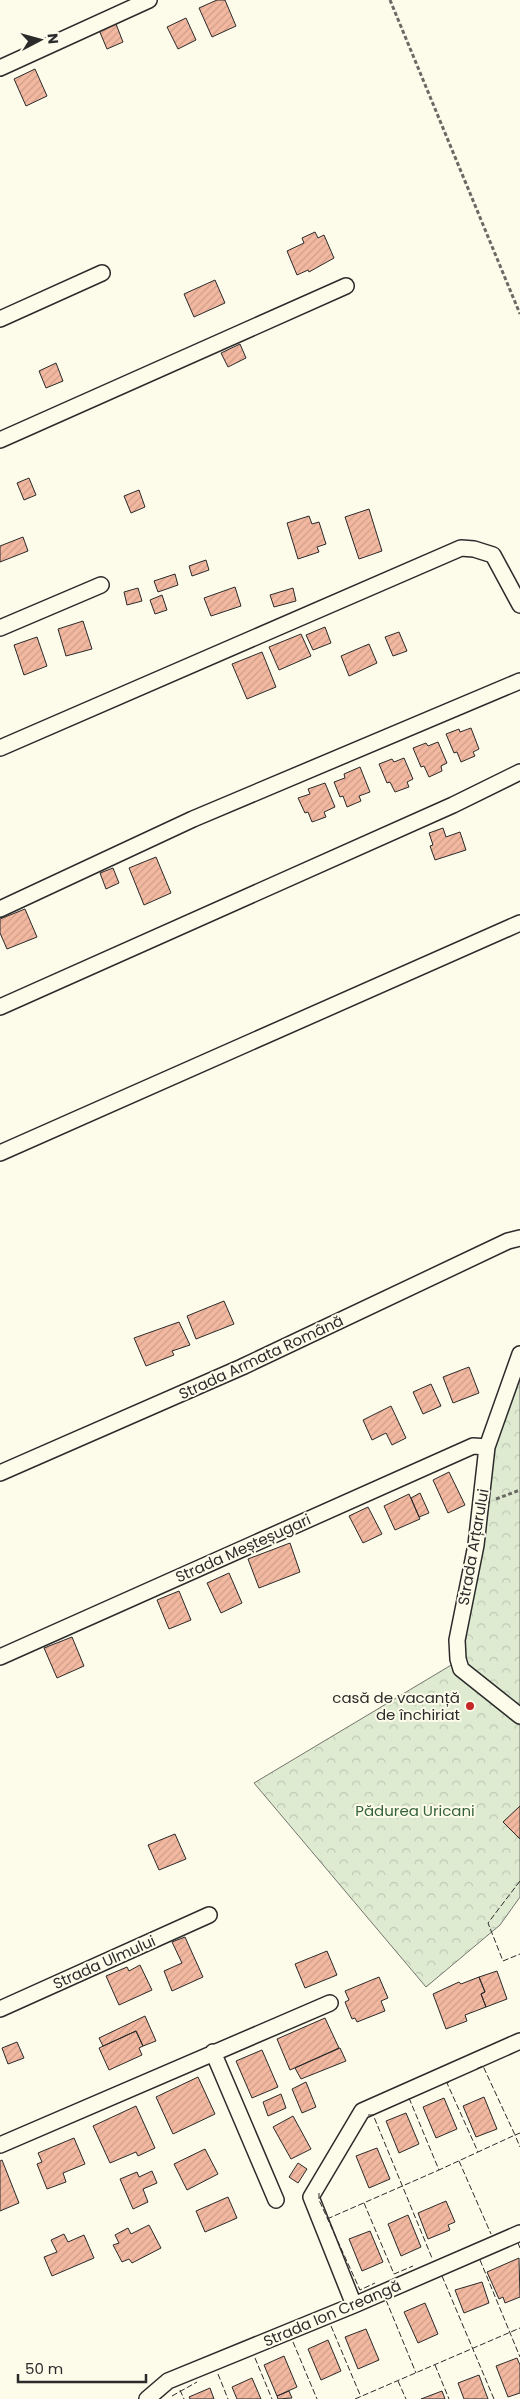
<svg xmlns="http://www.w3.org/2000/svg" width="520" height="2399" font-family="Poppins,sans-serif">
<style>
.forest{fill:url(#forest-crowns);stroke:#74746e}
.building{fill:url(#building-hatch);stroke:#2b2b2b}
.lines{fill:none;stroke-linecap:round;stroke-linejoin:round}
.street-casing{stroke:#2b2b2b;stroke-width:18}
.path{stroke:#6a6964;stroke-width:3;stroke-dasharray:4 2.5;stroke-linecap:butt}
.street{stroke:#fdfbea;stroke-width:15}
.fence{stroke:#2b2b2b;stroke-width:1;stroke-dasharray:6 2.5;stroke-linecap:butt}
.poi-dot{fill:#c62828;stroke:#fdfbea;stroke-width:2}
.labels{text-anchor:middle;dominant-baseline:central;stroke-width:4;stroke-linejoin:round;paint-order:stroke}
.street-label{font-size:15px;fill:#2b2b2b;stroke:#fdfbea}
.poi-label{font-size:15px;fill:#2b2b2b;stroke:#fdfbea;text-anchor:end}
.park-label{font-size:15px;fill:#34623c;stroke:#fdfbea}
</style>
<defs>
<pattern id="forest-crowns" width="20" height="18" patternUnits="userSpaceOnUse" patternTransform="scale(1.25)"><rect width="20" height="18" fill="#deebd1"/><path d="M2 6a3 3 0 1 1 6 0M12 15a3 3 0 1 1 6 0" fill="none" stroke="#bfcab4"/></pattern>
<pattern id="building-hatch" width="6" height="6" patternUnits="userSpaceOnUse" patternTransform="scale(1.25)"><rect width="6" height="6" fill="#f2b8a0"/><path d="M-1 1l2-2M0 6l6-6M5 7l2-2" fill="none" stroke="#d09e8a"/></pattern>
</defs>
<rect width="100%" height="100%" fill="#fdfbea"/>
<path class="forest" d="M520 1371V1897L500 1925 426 1987 254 1783 463 1658 492 1456Z"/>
<path class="building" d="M217 0H225L236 26 212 37 199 8Z
M186 18 196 40 178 49 167 27Z
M116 24 123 42 107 49 99 30Z
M35 69 47 96 26 106 14 79Z
M315 232 318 238 324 235 334 258 309 272 308 270 297 275 287 251 304 243 302 238Z
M215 280 225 303 194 317 184 294Z
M240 344 246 358 228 367 221 353Z
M56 363 63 381 46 388 39 371Z
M29 478 36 495 24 500 17 483Z
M139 490 145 507 131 513 124 496Z
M369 509 382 551 359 559 345 517Z
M309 516 312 524 319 522 326 544 317 547 319 552 298 559 287 523Z
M23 537 28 551 0 562V546Z
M206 560 209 570 192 576 189 566Z
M175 574 178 585 158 592 154 581Z
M235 587 241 606 211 616 204 598Z
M138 588 142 601 127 605 124 592Z
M293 588 296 601 274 607 270 595Z
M162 595 167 610 155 614 150 600Z
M83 621 92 649 66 656 58 629Z
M325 627 331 643 313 650 306 635Z
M399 632 407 651 393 656 385 637Z
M301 634 311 656 279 670 269 647Z
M37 637 47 666 24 675 14 645Z
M369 644 377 663 349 676 341 656Z
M262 652 276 687 247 699 232 664Z
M471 728 479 749 473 752 475 756 461 762 457 752 454 753 446 734 459 729 460 732Z
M438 742 447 763 441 766 442 771 429 777 424 766 421 767 413 748 426 743 428 746Z
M404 758 413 779 407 782 409 787 395 792 390 782 387 783 379 764 392 759 394 762Z
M360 767 370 792 359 796 361 801 347 807 343 796 340 797 334 782 345 778 344 774Z
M325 783 335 807 324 812 326 817 312 822 308 812 305 813 298 798 310 794 308 789Z
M443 828 446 837 460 832 466 850 435 860 430 846 433 845 429 833Z
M156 857 171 893 144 905 129 868Z
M113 868 119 883 106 889 100 873Z
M25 909 37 937 7 949 0 933V919Z
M224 1301 234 1324 196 1339 187 1316Z
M179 1322 190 1345 172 1351 174 1355 146 1366 134 1338Z
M469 1367 479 1393 453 1403 443 1377Z
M431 1384 441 1406 423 1414 413 1392Z
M391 1406 406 1438 392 1445 386 1433 372 1440 363 1420Z
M449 1472 465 1505 448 1513 433 1480Z
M420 1493 429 1513 419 1517 411 1498Z
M409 1494 420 1519 395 1530 384 1506Z
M368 1507 382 1534 363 1543 349 1516Z
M290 1543 300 1572 259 1588 248 1559Z
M229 1573 242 1603 221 1613 207 1583Z
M179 1591 191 1620 169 1629 157 1600Z
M72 1637 84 1666 57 1678 44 1648Z
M520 1806V1839L503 1822Z
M175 1834 186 1859 159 1870 148 1845Z
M185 1937 203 1977 172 1991 164 1971 182 1963 172 1942Z
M327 1951 337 1975 305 1988 295 1964Z
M140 1965 152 1990 119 2005 106 1976 127 1967 129 1971Z
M497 1971 507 1999 486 2007 481 1994 485 1992 479 1977Z
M379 1977 388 1998 381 2001 385 2011 357 2022 355 2018 352 2019 345 2002 349 2000 345 1991Z
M479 1977 485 1992 481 1994 486 2007 465 2015 467 2021 446 2029 433 1994 459 1982 461 1984Z
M145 2016 156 2041 143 2046 136 2031 103 2046 99 2038Z
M325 2018 339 2048 290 2070 277 2039Z
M136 2031 143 2046 139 2048 142 2055 109 2070 99 2048Z
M17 2042 24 2058 8 2064 2 2048Z
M340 2048 346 2061 301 2079 295 2068Z
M262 2050 278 2087 252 2098 236 2061Z
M198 2077 215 2114 173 2134 156 2097Z
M306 2082 316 2107 302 2113 292 2089Z
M281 2094 286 2108 268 2116 263 2102Z
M484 2097 497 2129 476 2137 463 2106Z
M444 2098 457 2129 436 2138 423 2107Z
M136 2106 155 2148 138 2156 136 2152 110 2163 93 2126Z
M406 2113 419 2144 399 2153 386 2121Z
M293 2116 311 2149 291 2159 273 2127Z
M74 2138 85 2164 63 2173 66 2182 47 2189 37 2164 42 2162 38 2153Z
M377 2148 390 2179 369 2188 356 2156Z
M205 2149 218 2174 187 2190 174 2164Z
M2 2160 19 2203 0 2211V2161Z
M298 2163 307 2169 298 2183 289 2177Z
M152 2171 157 2183 143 2189 148 2202 133 2209 120 2179 137 2172 139 2177Z
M228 2197 237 2218 205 2232 196 2211Z
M446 2201 455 2222 448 2225 450 2230 428 2239 418 2213Z
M408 2215 421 2247 401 2256 388 2224Z
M149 2225 161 2248 132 2263 129 2259 122 2262 113 2245 119 2243 115 2235 128 2228 131 2234Z
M370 2231 383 2262 362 2271 349 2239Z
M64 2234 68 2242 84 2235 94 2258 52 2276 44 2257 57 2252 51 2240Z
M519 2258 520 2297 505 2303 503 2297 499 2299 487 2272Z
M482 2282 489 2303 464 2313 455 2290Z
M425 2303 438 2334 418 2343 404 2312Z
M366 2329 379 2360 358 2369 345 2337Z
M328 2340 341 2371 321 2380 308 2349Z
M284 2356 297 2387 277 2396 264 2365Z
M517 2358 520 2365V2393L508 2397 496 2366Z
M479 2375 488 2399H464L458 2383Z
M252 2378 261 2399H237L232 2387Z
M210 2388 214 2399H190L189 2397Z
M289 2391 292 2398 278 2399 277 2396Z
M442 2391 445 2399H421Z"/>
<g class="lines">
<g class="street-casing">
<path id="street" d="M0 68 149 0
M0 319 102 273
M0 440 346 286
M0 628 101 585
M0 748 461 548 474 549 493 555 520 605
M0 909 193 819 520 681
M0 1007 453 805 520 772
M0 1153 520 923
M520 1354 487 1447 476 1545 457 1640 458 1659 461 1669 520 1716
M0 1473 242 1367 508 1241 520 1238
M0 1657 473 1446 487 1447
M0 2009 209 1915
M213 2052 276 2200
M0 2145 330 2003
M354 2305 311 2197 362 2111 520 2041
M147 2399 168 2381 354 2305 520 2233"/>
</g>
<path class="path" d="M390 0 520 314
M496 1499 520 1490"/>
<use href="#street" class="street"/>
<path class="fence" d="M520 1881 488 1923 503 1961 520 1954
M449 2082 447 2083 478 2152 515 2135 483 2066 476 2069
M409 2098 439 2170 478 2152
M368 2115H373L374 2117 432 2258
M520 2133 515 2135 520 2147
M459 2161 491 2234
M319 2193V2200L360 2290 375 2283
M364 2203 394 2274 413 2266
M327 2219 439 2170
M518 2243 520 2248
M480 2260 520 2357
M442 2276 494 2399
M386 2300 416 2373
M331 2326 361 2397
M293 2342 317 2399
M255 2358 272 2399
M435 2365 449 2399
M218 2374 228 2399
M398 2381 406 2399
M180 2390 184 2399
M172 2396 197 2382
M355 2399 520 2328"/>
</g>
<circle class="poi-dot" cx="470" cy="1706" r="5"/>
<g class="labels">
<g class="street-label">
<text transform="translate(261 1357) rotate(-25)">Strada Armata Română</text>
<text transform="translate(473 1547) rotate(-80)">Strada Arțarului</text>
<text transform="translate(243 1548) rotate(-24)">Strada Meșteșugari</text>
<text transform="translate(104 1962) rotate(-24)">Strada Ulmului</text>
<text transform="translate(332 2313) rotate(-23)">Strada Ion Creangă</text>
</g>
<g class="poi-label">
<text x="460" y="1697">casă de vacanță<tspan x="460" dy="17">de închiriat</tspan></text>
</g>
<g class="park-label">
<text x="415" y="1810">Pădurea Uricani</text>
</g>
</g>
<g transform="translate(40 40) rotate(84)" stroke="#fdfbea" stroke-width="4" paint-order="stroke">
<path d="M0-4L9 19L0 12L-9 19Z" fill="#2b2b2b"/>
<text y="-8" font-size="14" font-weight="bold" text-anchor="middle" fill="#2b2b2b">N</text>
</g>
<path d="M18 2374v8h128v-8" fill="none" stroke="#2b2b2b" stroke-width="2.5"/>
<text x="25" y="2374" font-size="15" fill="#2b2b2b" stroke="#fdfbea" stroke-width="4" paint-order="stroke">50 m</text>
</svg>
